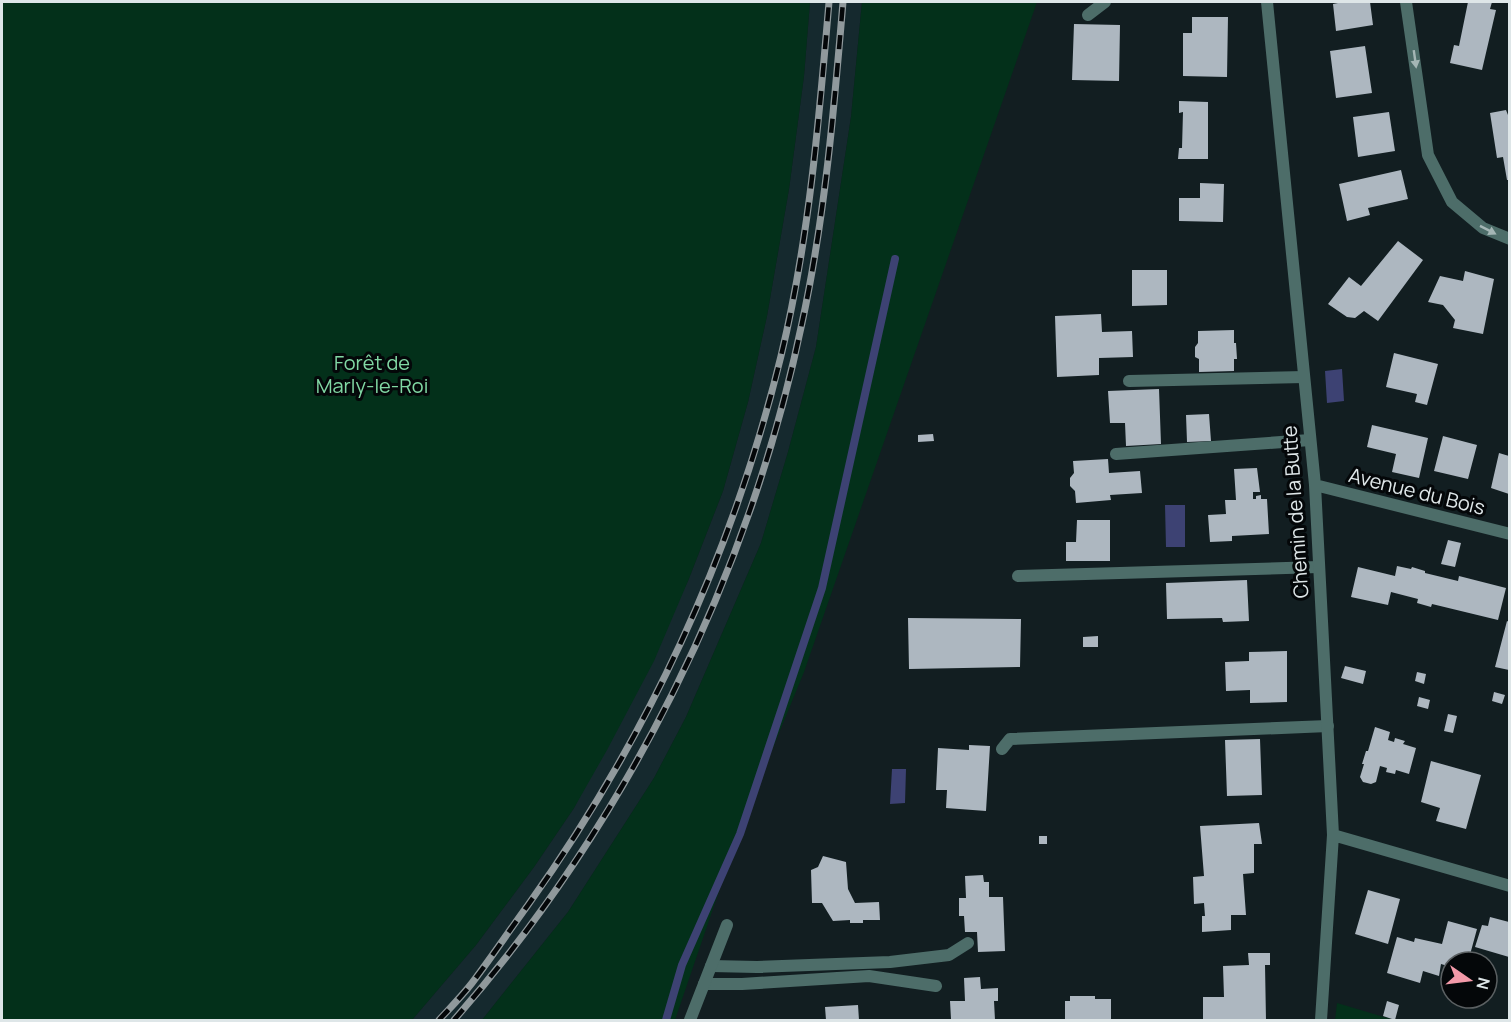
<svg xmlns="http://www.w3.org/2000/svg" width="1511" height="1022" font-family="Manrope,sans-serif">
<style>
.built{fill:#15292e}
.green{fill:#03301a}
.water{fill:#3d4273}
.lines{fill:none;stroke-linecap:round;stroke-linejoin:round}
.stream{stroke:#3d4273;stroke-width:8}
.building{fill:#adb7c0}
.lane{stroke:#4d6d69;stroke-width:12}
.street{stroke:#4d6d69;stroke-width:12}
.rail-casing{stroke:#90999c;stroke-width:7}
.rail{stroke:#040709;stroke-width:4.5;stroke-dasharray:14;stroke-linecap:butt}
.oneway{fill:#a4b6b5}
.labels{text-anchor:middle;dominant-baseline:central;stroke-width:6;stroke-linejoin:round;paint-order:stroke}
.park-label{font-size:20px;fill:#81d8a4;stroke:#040709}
.street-label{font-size:20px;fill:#dee6e8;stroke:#040709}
</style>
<rect width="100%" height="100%" fill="#121e21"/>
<path class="built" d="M810 2H862L851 117 816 347 788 452 761 543 686 717 654 778 568 912 482 1020H412L476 945 534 867 574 808 688 581 723 491 748 402 767 316 789 189 804 76Z"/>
<path class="green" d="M2 2H810L804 76 789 189 767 316 748 402 723 491 688 581 654 661 607 750 574 808 534 867 476 945 412 1020H2Z
M862 2H1037L804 672 743 821 675 1020H482L568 912 654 778 686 717 761 543 788 452 816 347 851 117Z
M1337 1003 1394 1020H1335Z"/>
<path class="water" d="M1342 369 1344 401 1327 403 1325 371Z
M1165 505H1185V547H1166Z
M892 769H906L905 803 890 804Z"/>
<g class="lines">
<path class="stream" d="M666 1020 682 965 740 834 822 588 895 259"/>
</g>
<path class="building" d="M1343 2H1370L1373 25 1336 31 1333 4Z
M1468 2H1492L1490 9 1496 10 1482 70 1450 63 1454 45 1459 46Z
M1192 17H1228L1227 77 1183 76V33H1192Z
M1074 24 1120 25 1119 81 1072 80Z
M1365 46 1372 93 1336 98 1330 51Z
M1179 101 1208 102V159H1178L1179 148H1182L1183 112 1179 113Z
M1506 110 1508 115H1509V180H1507L1503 157 1497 158 1490 113Z
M1389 112 1395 151 1358 157 1353 117Z
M1401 170 1408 199 1368 208 1370 215 1347 221 1339 184Z
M1200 183 1224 184 1223 222 1179 221V198H1200Z
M1398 241 1423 260 1378 321 1364 311 1355 318 1347 317 1328 304 1349 277 1361 286Z
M1132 270H1167V305L1132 306Z
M1465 271 1494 279 1483 334 1453 328 1455 320 1443 305 1428 302 1440 276 1463 281Z
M1101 314 1102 332 1132 331 1133 357 1099 358V375L1057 377 1055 316Z
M1234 330V343H1236L1237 359H1234V371L1199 372V359L1195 357V347L1198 343V331Z
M1394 353 1438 364 1427 405 1415 402 1417 394 1386 387Z
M1159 389 1161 444 1126 446 1125 423H1110L1108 391Z
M1209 414 1211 441 1187 442 1186 415Z
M1372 425 1428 438 1419 478 1392 472 1396 454 1367 447Z
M933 434 934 441 918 442V435Z
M1443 436 1477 445 1468 479 1434 471Z
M1499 453 1509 456V494L1491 488Z
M1108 459 1109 473 1140 471 1142 493 1110 495 1111 500 1076 503 1075 491 1070 486V478L1074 473 1073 461Z
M1257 468 1260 492H1253V499H1256V496L1261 495V499H1267L1269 534 1232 536V541L1210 542 1208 515 1226 514 1225 500H1236L1234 469Z
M1077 520H1110V561H1066V542H1076Z
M1448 540 1461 543 1455 567 1441 564Z
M1397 566 1411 569 1412 567 1425 571V573L1458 581 1459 576 1506 588 1498 620 1432 604 1431 607 1417 603 1418 599 1391 592 1388 605 1351 597 1358 567 1395 576Z
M1247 580 1249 621 1223 622 1222 618 1167 619 1166 583Z
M908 618 1021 619 1020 667 909 669Z
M1507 621 1509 622V670L1495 667Z
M1098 636V647H1083V637Z
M1287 651V702L1250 703V690L1226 691 1225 662 1249 661V652Z
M1345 666 1366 671 1363 684 1341 678Z
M1417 672 1426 674 1424 684 1415 681Z
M1494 692 1505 695 1502 704 1492 701Z
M1419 697 1430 700 1428 709 1417 706Z
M1448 714 1457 716 1453 733 1444 731Z
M1375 727 1390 732 1388 740 1394 742 1395 738 1405 741 1403 744 1416 748 1409 774 1396 770 1395 774 1386 772 1387 768 1380 766 1376 782 1371 784 1363 782 1360 777 1364 764H1362L1366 751H1368Z
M1260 739 1262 795 1227 796 1225 740Z
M969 745 990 746 986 811 946 808 947 790H936L938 748 969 750Z
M1431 761 1481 775 1466 829 1436 821 1440 808 1421 802Z
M1259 823 1262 844H1254V873L1243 874 1246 915H1231V930L1202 932V916H1205L1204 903 1194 904 1193 877 1204 876 1200 826Z
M1039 836H1047V844H1039Z
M823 856 846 862 848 889 855 903 879 902 880 920H863V923H850V920L833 921 822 903H812L811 870 818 867Z
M983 875 984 882H989V897H1003L1005 951 978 952 977 932H965L964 916H959V898H966L965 876Z
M1368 890 1400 899 1388 944 1355 934Z
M1490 917 1509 922V957L1475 947 1482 925 1488 926Z
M1448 921 1477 929 1468 962H1451V967L1441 964 1439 976 1423 971 1420 983 1387 973 1397 937 1414 942 1415 938 1442 944Z
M1248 953H1270V965H1265L1266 1020H1203V997H1224L1223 966 1249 965Z
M980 977 981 989 998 988V1001H994L995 1020 951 1019 950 1001H965L964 978Z
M1070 996H1095V999H1111V1020H1065V1001H1070Z
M1387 1001 1399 1005 1395 1020 1383 1016Z
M858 1005 859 1020H826L825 1007Z"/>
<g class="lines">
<path class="lane" d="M1088 15 1105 2
M1129 381 1304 377
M1116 454 1310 440
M1018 576 1319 567
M1002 749 1010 739 1328 726
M711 966 757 967 890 962 949 955 968 943
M704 984H742L869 976 936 986"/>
<path class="street" d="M1267 2 1315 485 1333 835 1321 1020
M1406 2 1428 155 1452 202 1483 228 1510 239
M1315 485 1510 534
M1333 835 1510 886
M690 1020 727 925"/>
<g class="rail-casing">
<path id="rail" d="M439 1020C450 1008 462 996 472 983 491 958 509 931 528 905 646 740 733 554 781 356 809 240 819 120 829 2
M454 1020C625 825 749 578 802 323 825 217 834 109 843 2"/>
</g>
<use href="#rail" class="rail"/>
</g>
<defs><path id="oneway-solid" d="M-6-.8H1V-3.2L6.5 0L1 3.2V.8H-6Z" transform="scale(1.5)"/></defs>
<g class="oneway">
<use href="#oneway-solid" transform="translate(1415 59) rotate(82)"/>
<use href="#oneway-solid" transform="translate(1488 230) rotate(27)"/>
</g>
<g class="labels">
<g class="park-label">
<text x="372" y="362">Forêt de<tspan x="372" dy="23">Marly-le-Roi</tspan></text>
</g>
<g class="street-label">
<text transform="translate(1417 491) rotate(14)">Avenue du Bois</text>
<text transform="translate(1295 512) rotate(-94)">Chemin de la Butte</text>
</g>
</g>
<rect width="1511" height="1022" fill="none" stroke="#dee6e8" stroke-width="6"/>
<g transform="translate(1469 980) rotate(104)"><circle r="28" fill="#040709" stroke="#5b6062" stroke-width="1.5"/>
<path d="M0-4.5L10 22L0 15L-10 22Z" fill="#f39aa9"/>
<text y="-9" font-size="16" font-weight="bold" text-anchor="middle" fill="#dee6e8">N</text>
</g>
</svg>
